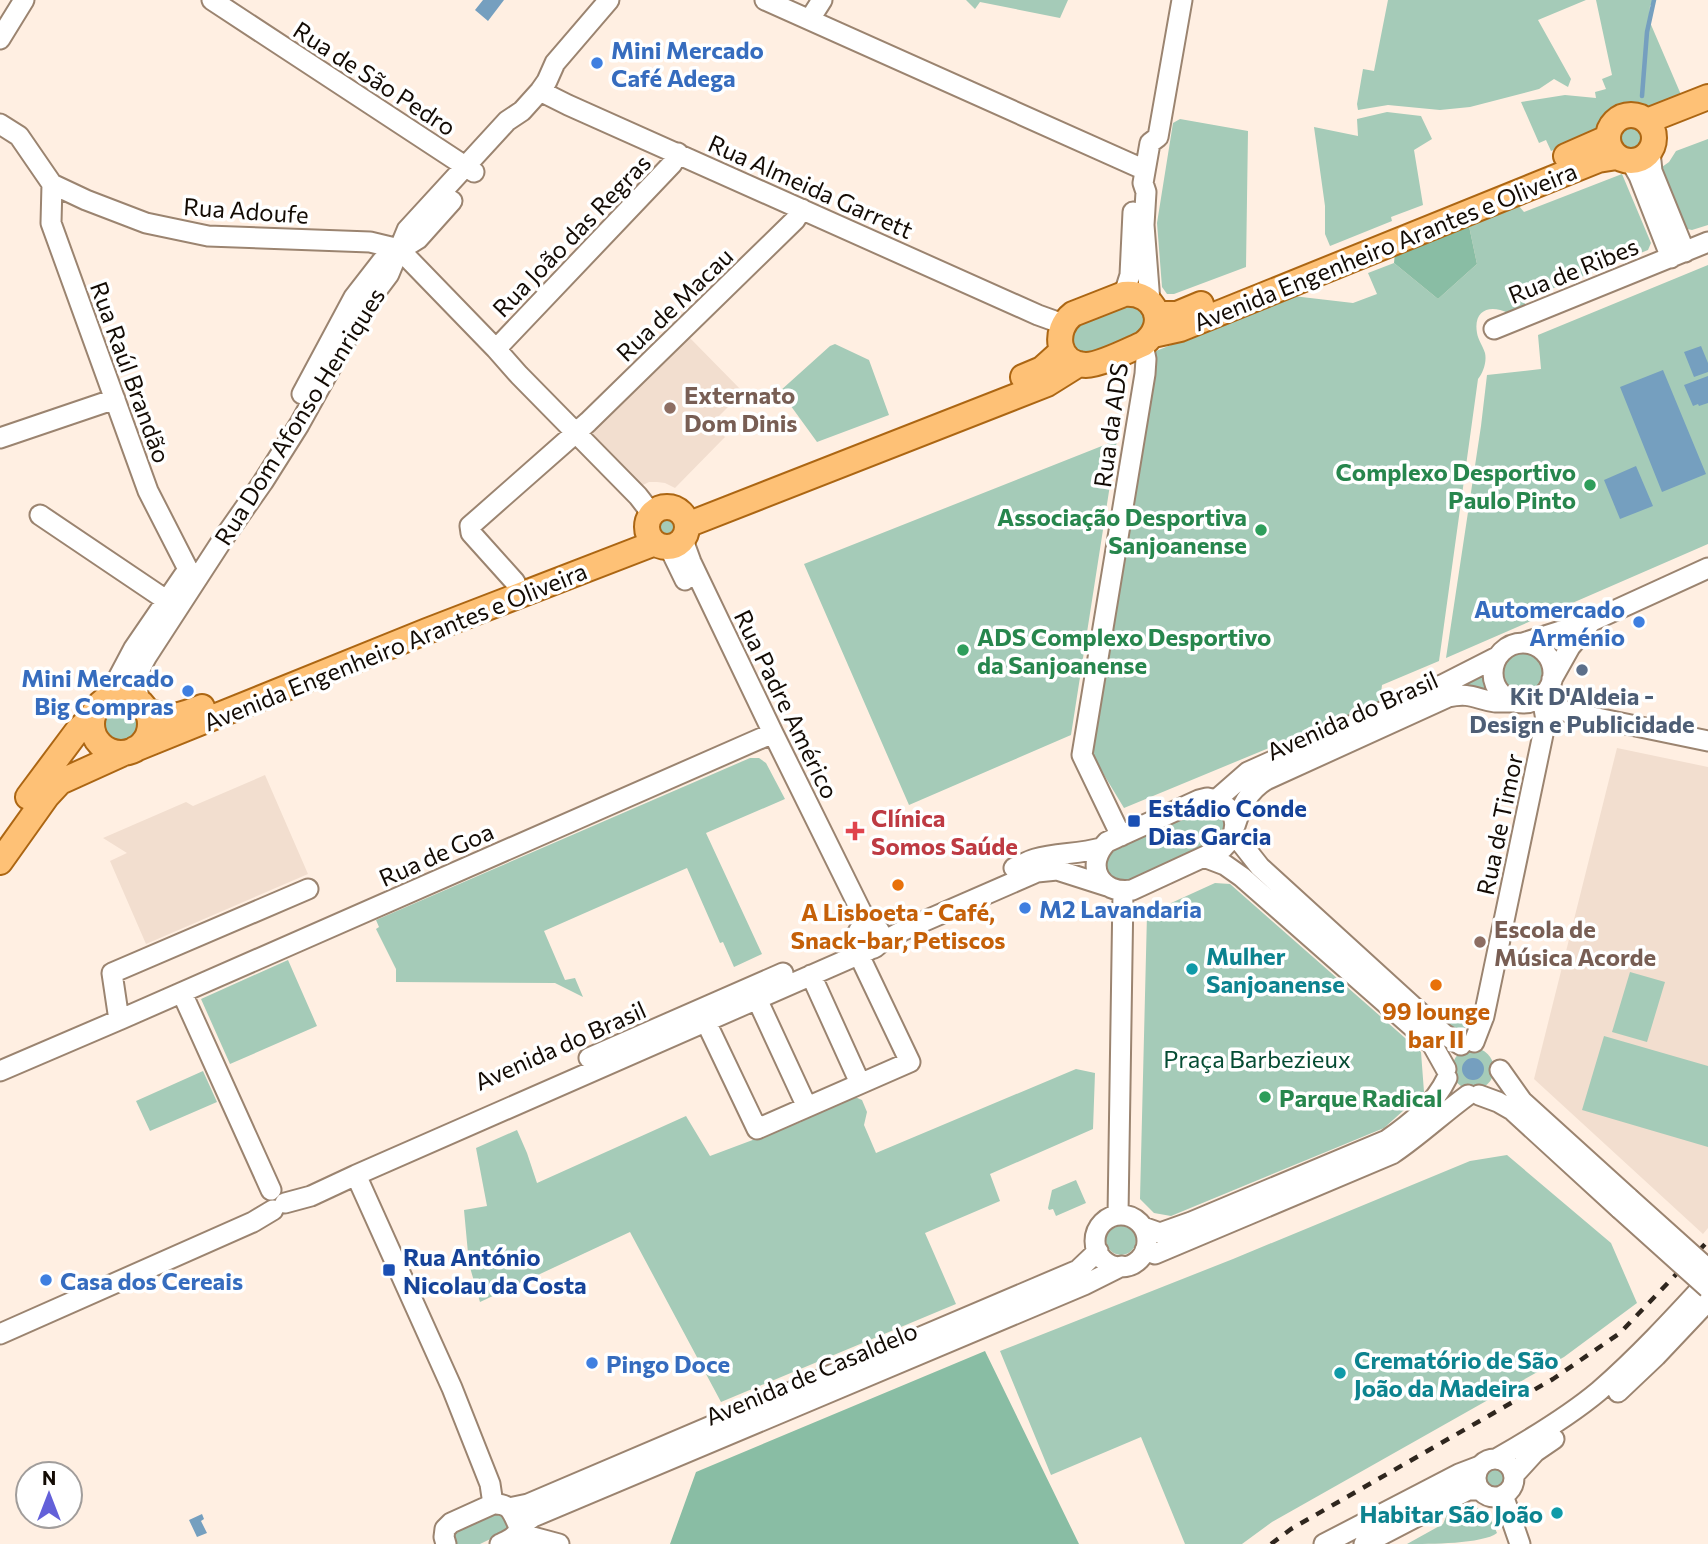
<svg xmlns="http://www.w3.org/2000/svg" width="1708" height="1544" font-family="Commissioner,sans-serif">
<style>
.built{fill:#f2decf}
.green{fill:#a5cbb8}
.forest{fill:#89bda4}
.water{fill:#759fbf}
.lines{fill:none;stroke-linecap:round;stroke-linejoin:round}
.stream{stroke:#759fbf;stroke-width:4.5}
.minor-casing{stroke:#9b8470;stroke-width:23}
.major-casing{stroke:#ac6613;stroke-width:28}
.minor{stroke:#fff;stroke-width:19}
.major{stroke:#fec176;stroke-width:24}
.rail{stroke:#2f261e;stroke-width:4.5;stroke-dasharray:9 9;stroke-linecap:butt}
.minor-bridge-casing{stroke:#9b8470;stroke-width:23;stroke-linecap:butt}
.minor-bridge{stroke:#fff;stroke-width:19}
.shop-dot{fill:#3f7fe0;stroke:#fff;stroke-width:2.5}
.education-dot{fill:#8d6e63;stroke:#fff;stroke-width:2.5}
.leisure-dot{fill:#2e9e5b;stroke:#fff;stroke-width:2.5}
.service-dot{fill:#5c6f8a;stroke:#fff;stroke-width:2.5}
.transit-dot{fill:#1a4fb4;stroke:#fff;stroke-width:2.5}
.health-dot{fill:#e0444e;stroke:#fff;stroke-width:2.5}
.food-dot{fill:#e8710a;stroke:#fff;stroke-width:2.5}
.culture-dot{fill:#0f9aa8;stroke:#fff;stroke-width:2.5}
.labels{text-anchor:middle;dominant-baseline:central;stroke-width:7;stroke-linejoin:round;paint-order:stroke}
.shop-label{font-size:24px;font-weight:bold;fill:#366cbe;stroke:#fff;text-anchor:start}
.street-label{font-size:24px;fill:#130b04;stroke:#fff}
.education-label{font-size:24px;font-weight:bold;fill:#785e54;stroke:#fff;text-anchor:start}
.leisure-label{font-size:24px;font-weight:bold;fill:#27864d;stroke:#fff;text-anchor:end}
.service-label{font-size:24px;font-weight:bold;fill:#4e5e75;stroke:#fff}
.transit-label{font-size:24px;font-weight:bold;fill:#164399;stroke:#fff;text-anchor:start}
.health-label{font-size:24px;font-weight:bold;fill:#be3a42;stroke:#fff;text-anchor:start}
.food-label{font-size:24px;font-weight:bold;fill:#c56008;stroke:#fff}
.culture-label{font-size:24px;font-weight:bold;fill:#0d838f;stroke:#fff;text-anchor:start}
.park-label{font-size:24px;fill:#054c33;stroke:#fff}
</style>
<rect width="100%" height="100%" fill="#ffefe2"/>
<path class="built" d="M688 336 745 394 740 400 737 398 718 417 720 419 713 425 725 437 675 488 665 483 657 482H649L641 486 595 438 592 431Z
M1617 748 1708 767V1228L1703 1234 1534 1079Z
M265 775 308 874 146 944 110 861 127 853 103 838 186 802 193 806Z"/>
<path class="green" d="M966 0H1068L1060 18 980 2 975 9Z
M1388 0H1586L1538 20 1571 79 1568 87 1554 79 1539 89 1470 107 1440 110 1388 105 1358 110 1357 104 1363 69 1374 71Z
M1596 0H1655L1650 6 1649 20 1682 97 1650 109 1629 105 1610 111 1589 136 1551 151 1546 140 1539 143 1521 102 1565 95 1596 98 1595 92 1606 89 1602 79 1612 75Z
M1387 112 1421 116 1432 139 1414 150 1423 205 1391 217 1392 221 1330 246 1325 234V206L1314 127 1358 136 1357 119Z
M1180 119 1248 131 1246 267 1174 294H1167L1162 287 1157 223 1173 123Z
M1618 139a12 12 0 1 1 24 0a12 12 0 1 1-24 0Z
M1708 139V225L1692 230 1687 229 1662 167 1669 162 1676 151Z
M1622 174 1651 243 1648 250 1524 300 1526 306 1508 313C1490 304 1473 310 1477 333 1478 340 1483 346 1485 353 1487 362 1483 373 1478 379L1439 661 1382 685 1380 702 1124 808 1092 755 1156 351 1293 296 1353 303 1377 294 1368 273 1394 263 1438 299 1477 264 1469 226 1518 205 1524 212Z
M1708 265V544L1446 658 1481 426 1487 375 1541 369 1538 335Z
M1126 303 1146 312 1142 333 1090 355 1077 353 1069 338 1074 326Z
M835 344 869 360 889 415 817 442 780 391 830 346Z
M1117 440 1071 735 909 805 804 564Z
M658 528a11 11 0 1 1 22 0a11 11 0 1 1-22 0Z
M1500 673a22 22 0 1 1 44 0a22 22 0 1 1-44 0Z
M1484 671 1486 684 1491 694 1451 690Z
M100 723a21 21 0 1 1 42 0a21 21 0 1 1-42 0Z
M750 758H759L766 763 785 799 706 833 762 954 734 967 723 942 720 943 687 868 544 931 565 980 575 978 583 997 555 983 396 982V969L376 929 379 927 376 920Z
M1209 805 1228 819 1220 841 1129 882 1112 879 1105 869 1108 852Z
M1215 883 1230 884 1421 1052 1424 1092 1384 1128 1171 1216 1154 1213 1140 1199 1147 914Z
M288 960 317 1026 230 1064 201 999Z
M1630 972 1665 982 1647 1042 1612 1032Z
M1464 1011H1478C1470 1031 1459 1035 1441 1021L1449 1016Z
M1604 1036 1708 1066V1147L1582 1110Z
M1452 1069a21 21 0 1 1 42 0a21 21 0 1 1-42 0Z
M1076 1069 1095 1073 1093 1129 990 1174 1000 1201 925 1233 956 1304 721 1402 630 1232 480 1302 469 1264 464 1210 487 1206 476 1148 517 1130 527 1153 537 1183 686 1116 710 1156 801 1122 798 1117 855 1097 862 1100 867 1112 864 1125 876 1153Z
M203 1071 217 1102 150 1131 136 1101Z
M1507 1155 1611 1243 1637 1303 1564 1357 1272 1522 1242 1544H1185L1141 1437 1051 1475 1000 1351 1233 1259 1470 1161Z
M1076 1180 1086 1203 1056 1216 1053 1209 1049 1210 1048 1208 1052 1190Z
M1106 1240a15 15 0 1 1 30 0a15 15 0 1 1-30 0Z
M1484 1478a11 11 0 1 1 22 0a11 11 0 1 1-22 0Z
M1466 1505C1487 1509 1489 1514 1497 1533 1483 1544 1429 1544 1407 1544L1443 1524 1448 1512Z
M497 1511 502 1512 510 1525 509 1530 480 1544H455L452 1533Z"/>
<path class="forest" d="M1469 226 1477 264 1438 299 1394 263 1395 253Z
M985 1351 1079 1544H670L696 1472Z"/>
<path class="water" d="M483 0H504L488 21 475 10Z
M1701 346 1708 363V372L1694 377 1684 352Z
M1663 370 1706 474 1662 492 1620 387Z
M1708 376V403L1699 406 1698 404 1693 406 1684 385Z
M1636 466 1653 506 1620 519 1604 480Z
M1462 1069a11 11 0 1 1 22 0a11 11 0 1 1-22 0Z
M202 1514 204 1519 201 1521 207 1533 197 1537 189 1520Z"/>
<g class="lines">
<path class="stream" d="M1642 96 1647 32 1654 0"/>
<g class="minor-casing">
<path id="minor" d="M212 0 474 172
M765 0 1145 170
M810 19 822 0
M0 39 24 0
M540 91 568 105 1038 315 1063 324
M0 124 19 136 52 184 86 200 146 223 208 236 370 242 399 249
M1650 152 1652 171 1685 252
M1631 162 1639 176 1671 258
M52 184 51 223 148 491 194 581
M399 249 496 349 519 375 638 496 652 514
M1124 294 1130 275 1133 212
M1150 302 1144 225 1146 192 1143 183 1150 143 1158 137 1182 0
M1494 329 1708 242
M496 349 672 164 678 153
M302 394 354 297 382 261 418 239 452 201
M0 438 115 399
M40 515 166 600
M683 540 691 562 773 733 861 911 871 925
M669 547 685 580
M515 582 471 533 470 526 588 422 795 220 802 209
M1493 673a30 30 0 1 1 60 0a30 30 0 1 1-60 0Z
M1523 643 1592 621 1708 568
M1552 679 1570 647 1591 622
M107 699 134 648 184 575
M139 701C136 680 136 675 147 656L223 539 263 482 299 425 365 306 389 274 407 230 507 121 522 111 540 91 547 81 555 63 609 0
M1544 707 1708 741
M1207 798C1235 802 1244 828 1223 848L1132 890C1100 895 1084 865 1107 842L1199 800Z
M1216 800 1248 772 1442 685 1497 657
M1235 826C1241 807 1248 791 1266 780L1448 697C1471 692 1475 699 1495 702 1501 702 1508 702 1514 702
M1234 834 1260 867 1428 1020 1444 1034 1461 1045
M1121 836 1082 755 1145 374 1146 359 1143 344
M1204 857 1225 865 1242 877 1432 1044 1446 1069
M1014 868C1021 865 1028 861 1035 859 1056 853 1079 854 1101 848
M857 937a12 12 0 1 1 24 0a12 12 0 1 1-24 0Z
M880 943 904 930 1037 872 1057 870 1107 886
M811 975 860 1083
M182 993 271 1190
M757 999 807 1107
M119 1020 773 733
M706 1022 757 1129 910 1062 858 953
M1474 1042 1484 1016 1546 720 1542 697
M589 1058 783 973
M1500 1070 1522 1101 1629 1198
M0 1071 119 1020 112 973 308 889
M1479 1095 1498 1102 1512 1110 1620 1209
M356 1175 452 1388 490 1484 493 1504
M285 1203 311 1196 356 1175 869 950
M1118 1215 1123 892
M1095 1241a26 26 0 1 1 52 0a26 26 0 1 1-52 0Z
M1143 1227 1160 1233 1191 1222 1387 1140C1411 1123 1434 1105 1447 1078
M1145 1250 1155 1254 1392 1154C1419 1136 1442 1114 1468 1095
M0 1334 253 1222 273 1210
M1618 1392 1656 1356 1708 1301
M1476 1478a19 19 0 1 1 38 0a19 19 0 1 1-38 0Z
M1496 1459C1531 1439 1568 1417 1599 1391 1638 1357 1673 1319 1708 1281
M1514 1475 1535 1452 1554 1439
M1503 1495 1520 1544
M509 1508 528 1504 1078 1270 1098 1251
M519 1527 533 1517 1084 1285 1122 1266
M518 1533 559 1544
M446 1544 444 1537 445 1529 451 1523 493 1504C511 1503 512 1513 519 1527 517 1537 508 1540 500 1544
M1324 1544 1459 1474 1480 1466
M1364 1544 1468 1490H1480"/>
</g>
<g class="major-casing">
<path id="major" d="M1608 138a23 23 0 1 1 46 0a23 23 0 1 1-46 0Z
M1647 121 1708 97
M1566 156 1607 138
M1124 294C1156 291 1169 325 1143 344 1129 350 1100 365 1086 365 1057 365 1052 330 1073 314Z
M1156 314H1177L1201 304
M1153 335 1180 329 1598 160 1617 157
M1023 377 1042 369 1062 351
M647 527a20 20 0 1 1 40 0a20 20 0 1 1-40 0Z
M687 525 1047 384 1079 364
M92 724a29 29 0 1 1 58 0a29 29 0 1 1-58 0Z
M146 710C169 720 180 716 202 707
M135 749 427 631 655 543
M28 797 78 730 93 716
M0 862 47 796 60 782 124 753"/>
</g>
<use href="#minor" class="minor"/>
<use href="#major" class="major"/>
<path class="rail" d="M1271 1544 1291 1529 1553 1379 1620 1333 1708 1241"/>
<g class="minor-bridge-casing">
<path id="minor-bridge" d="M1629 1198 1708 1269
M1620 1209 1708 1288"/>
</g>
<use href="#minor-bridge" class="minor-bridge"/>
</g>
<g class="shop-dot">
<circle cx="597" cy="63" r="7"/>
<circle cx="1639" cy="622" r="7"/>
<circle cx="188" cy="691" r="7"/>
<circle cx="1025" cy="908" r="7"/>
<circle cx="46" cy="1280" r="7"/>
<circle cx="592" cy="1363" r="7"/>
</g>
<g class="education-dot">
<circle cx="670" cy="408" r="7"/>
<circle cx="1480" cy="942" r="7"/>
</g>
<g class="leisure-dot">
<circle cx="1590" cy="485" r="7"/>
<circle cx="1261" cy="530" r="7"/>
<circle cx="963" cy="650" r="7"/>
<circle cx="1265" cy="1097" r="7"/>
</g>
<circle class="service-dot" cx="1582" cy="670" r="7"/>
<g class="transit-dot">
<rect x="1127" y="814" width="14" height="14" rx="3.5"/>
<rect x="382" y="1263" width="14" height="14" rx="3.5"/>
</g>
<path class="health-dot" d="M851.5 820.5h7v7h7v7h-7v7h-7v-7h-7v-7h7z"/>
<g class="food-dot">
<circle cx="898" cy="885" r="7"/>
<circle cx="1436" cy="985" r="7"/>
</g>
<g class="culture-dot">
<circle cx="1192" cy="969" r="7"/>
<circle cx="1340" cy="1373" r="7"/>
<circle cx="1557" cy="1513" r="7"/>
</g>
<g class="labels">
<g class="shop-label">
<text x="611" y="49">Mini Mercado<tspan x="611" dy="28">Café Adega</tspan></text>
<text x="1625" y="608" text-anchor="end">Automercado<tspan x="1625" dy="28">Arménio</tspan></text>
<text x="174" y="677" text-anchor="end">Mini Mercado<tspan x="174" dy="28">Big Compras</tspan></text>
<text x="1039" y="908">M2 Lavandaria</text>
<text x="60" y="1280">Casa dos Cereais</text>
<text x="606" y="1363">Pingo Doce</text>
</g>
<g class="street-label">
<text transform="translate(375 78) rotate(33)">Rua de São Pedro</text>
<text transform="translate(811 186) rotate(24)">Rua Almeida Garrett</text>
<text transform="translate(246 210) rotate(4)">Rua Adoufe</text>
<text transform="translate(571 235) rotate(-46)">Rua João das Regras</text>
<text transform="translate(1385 246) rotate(-22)">Avenida Engenheiro Arantes e Oliveira</text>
<text transform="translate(1573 270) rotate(-22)">Rua de Ribes</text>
<text transform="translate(674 304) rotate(-44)">Rua de Macau</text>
<text transform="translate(131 372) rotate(70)">Rua Raúl Brandão</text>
<text transform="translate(299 416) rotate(-58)">Rua Dom Afonso Henriques</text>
<text transform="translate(1110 425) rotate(-82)">Rua da ADS</text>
<text transform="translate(395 646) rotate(-22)">Avenida Engenheiro Arantes e Oliveira</text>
<text transform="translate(787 704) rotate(64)">Rua Padre Américo</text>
<text transform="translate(1352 715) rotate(-24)">Avenida do Brasil</text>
<text transform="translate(1499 824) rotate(-78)">Rua de Timor</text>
<text transform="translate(436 854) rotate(-24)">Rua de Goa</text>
<text transform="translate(560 1045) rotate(-24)">Avenida do Brasil</text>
<text transform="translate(811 1373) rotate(-23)">Avenida de Casaldelo</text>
</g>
<g class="education-label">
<text x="684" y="394">Externato<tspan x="684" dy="28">Dom Dinis</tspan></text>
<text x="1494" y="928">Escola de<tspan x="1494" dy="28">Música Acorde</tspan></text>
</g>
<g class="leisure-label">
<text x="1576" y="471">Complexo Desportivo<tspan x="1576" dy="28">Paulo Pinto</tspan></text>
<text x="1247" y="516">Associação Desportiva<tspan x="1247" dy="28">Sanjoanense</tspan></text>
<text x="977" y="636" text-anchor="start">ADS Complexo Desportivo<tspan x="977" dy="28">da Sanjoanense</tspan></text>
<text x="1279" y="1097" text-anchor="start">Parque Radical</text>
</g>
<g class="service-label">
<text x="1582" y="695">Kit D'Aldeia -<tspan x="1582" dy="28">Design e Publicidade</tspan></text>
</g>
<g class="transit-label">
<text x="1148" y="807">Estádio Conde<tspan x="1148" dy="28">Dias Garcia</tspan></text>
<text x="403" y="1256">Rua António<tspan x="403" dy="28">Nicolau da Costa</tspan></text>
</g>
<g class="health-label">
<text x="871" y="817">Clínica<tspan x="871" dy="28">Somos Saúde</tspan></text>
</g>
<g class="food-label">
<text x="898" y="911">A Lisboeta - Café,<tspan x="898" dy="28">Snack-bar, Petiscos</tspan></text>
<text x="1436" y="1010">99 lounge<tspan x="1436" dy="28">bar II</tspan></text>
</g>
<g class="culture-label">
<text x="1206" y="955">Mulher<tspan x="1206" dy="28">Sanjoanense</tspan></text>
<text x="1354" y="1359">Crematório de São<tspan x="1354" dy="28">João da Madeira</tspan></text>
<text x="1543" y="1513" text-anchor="end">Habitar São João</text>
</g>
<g class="park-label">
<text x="1257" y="1058">Praça Barbezieux</text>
</g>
</g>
<g transform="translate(49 1495)"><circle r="33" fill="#ffffff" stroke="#a19d9b" stroke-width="2"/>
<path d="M0-5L12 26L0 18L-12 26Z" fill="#6360d9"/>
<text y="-10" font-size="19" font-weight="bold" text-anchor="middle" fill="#130b04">N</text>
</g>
</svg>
